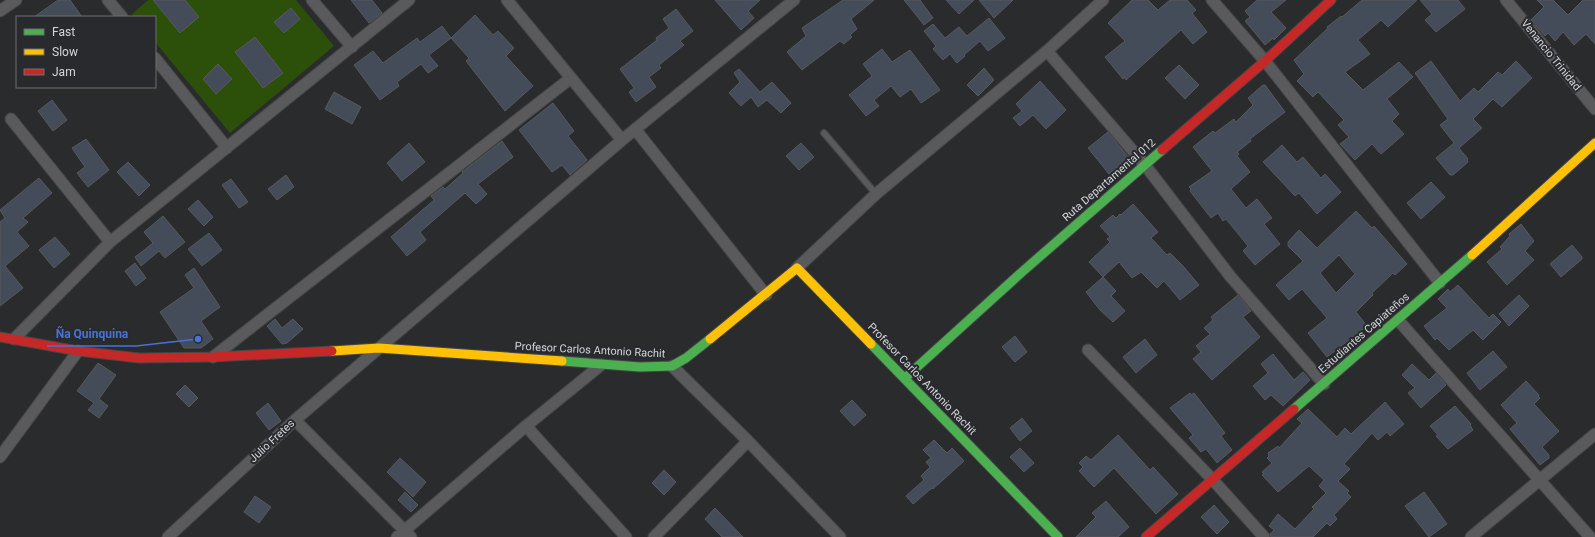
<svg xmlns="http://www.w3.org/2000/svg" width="1595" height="537" font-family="Roboto,sans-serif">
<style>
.green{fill:#2c4f0a}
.building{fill:#444b59;stroke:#58595b;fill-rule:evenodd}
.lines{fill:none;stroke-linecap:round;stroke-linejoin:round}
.lane-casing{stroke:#454648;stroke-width:8}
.street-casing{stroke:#454648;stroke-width:13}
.fast-casing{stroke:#454648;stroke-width:11}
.slow-casing{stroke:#454648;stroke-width:11}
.jam-casing{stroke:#454648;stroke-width:11}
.lane{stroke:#5a5a5d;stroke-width:5.5}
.street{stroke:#5a5a5d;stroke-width:11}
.fast{stroke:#4caf50;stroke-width:9}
.slow{stroke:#ffc107;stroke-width:9}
.jam{stroke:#c62828;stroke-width:9}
.labels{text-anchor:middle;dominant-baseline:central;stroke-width:4;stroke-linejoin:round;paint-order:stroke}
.street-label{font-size:11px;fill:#d5d6d9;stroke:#282a2e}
.leader{fill:none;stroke:#4b70d8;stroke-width:1.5}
.callout-dot{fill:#4b70d8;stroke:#282a2e;stroke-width:1.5}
.callout-label{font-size:12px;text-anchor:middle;font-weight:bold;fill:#4b70d8;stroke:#282a2e;stroke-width:4;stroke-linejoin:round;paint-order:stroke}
</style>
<rect width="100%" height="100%" fill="#292b2d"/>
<path class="green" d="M148 0H296L334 46 230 133 155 42V17H134L132 14Z"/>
<path class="building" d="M58 0H70L82 17H34Z
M153 0H185L199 17 180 33Z
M351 0H372L382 13 369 23Z
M715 0H760L748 11 754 18 741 30Z
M843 0H874L851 19 857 29 850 35 852 37 844 44 840 41 802 70 787 52 806 36 802 28Z
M904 0H920L933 18 924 25Z
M946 0H974L959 14Z
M979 0H1013L994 18Z
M1132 0H1148L1158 10 1170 0H1187L1196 10 1192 13 1207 32 1193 44 1181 30 1126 80 1124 77 1123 79 1105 57 1125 41 1108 23Z
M1257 0H1286L1271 12 1286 28 1274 40 1273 38 1265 45 1245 21 1250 17 1245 11Z
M1362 0H1417L1388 27 1381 20 1358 40 1370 54 1345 72 1363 90 1399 62 1413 77 1387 99 1399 114 1392 121 1404 134 1381 154 1372 144 1355 160 1340 144 1349 137 1338 125 1344 120 1318 92 1313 97 1297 81 1304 74 1294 60 1328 28 1327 27 1341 16 1342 17Z
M1420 0H1458L1465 9 1436 32 1425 20 1432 14Z
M1537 0H1553L1568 15 1583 0H1595V44L1586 34 1574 45 1563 32 1555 41 1548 33 1545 36 1531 20 1544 7Z
M291 8 300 19 284 33 274 22Z
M676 9 693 31 680 41 684 45 659 65 661 68 649 77 656 87 636 102 629 92 634 88 620 69 657 40 656 38 669 28 663 19Z
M475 15 493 35 498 31 514 48 506 56 533 86 505 111 466 61 469 58 451 38Z
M989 18 1005 38 988 51 980 41 964 55 965 56 957 63 950 54 943 60 933 49 936 46 924 31 933 24 945 38 959 27 967 36Z
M442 26 451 38 429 55 438 66 428 73 421 64 397 82 399 86 380 100 354 65 373 51 383 63 417 38 420 42Z
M255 37 283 73 263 88 235 52Z
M882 49 892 62 910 50 940 90 921 103 911 89 900 97 891 86 874 100 879 106 866 116 849 95 872 76 863 64Z
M1431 61 1460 101 1474 88 1478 92 1498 72 1502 75 1516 61 1532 78 1502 107 1493 99 1473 119 1482 128 1459 148 1468 159 1467 160 1468 162 1453 175H1450L1436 158 1454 143 1440 125 1448 119 1415 73Z
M218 64 232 79 216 94 203 79Z
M1179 65 1199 85 1185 99 1165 78Z
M984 68 994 80 978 96 967 85Z
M739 69 760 92 772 82 791 103 781 113 767 100 758 107 751 97 741 106 729 93 740 82 734 73Z
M1040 81 1066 110 1046 129 1033 115 1020 126 1013 118 1022 111 1016 104Z
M1263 85H1265L1285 112 1250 139 1251 141 1237 152 1239 154 1237 156 1250 172 1231 189 1246 208 1257 199 1272 218 1264 224 1280 244 1255 265 1243 251 1248 246 1226 219 1223 221 1218 213 1211 218 1190 191 1191 189 1189 187 1212 171 1193 147 1213 131 1215 133 1234 119 1236 122 1253 105 1248 98Z
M334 92 361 107 352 124 325 109Z
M52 100 67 120 53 131 38 111Z
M553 103 574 131 568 136 587 160 570 175 562 165 552 172 519 130Z
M1108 132 1129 158 1109 174 1088 148Z
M86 139 109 170 88 187 77 173 85 167 72 148Z
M502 141 513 157 478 184 487 194 476 204 465 193 420 232 426 240 407 256 391 237 434 200 431 196 443 187 445 189 463 173 462 172Z
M409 143 425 162 402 181 387 163Z
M801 143 814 157 799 170 786 156Z
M1282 145 1297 162 1303 157 1321 178 1325 174 1341 192 1317 214 1299 193 1295 196 1263 162Z
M128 162 150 185 139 196 117 172Z
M286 175 294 187 277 200 268 189Z
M39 178 52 193 23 218 28 222 17 232 29 246 5 266 23 288 0 306V222L5 218 0 210Z
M231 179 248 202 239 208 222 185Z
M1431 182 1445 197 1421 219 1407 203Z
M198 200 213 217 204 226 188 209Z
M1133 204 1158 232 1151 238 1167 255 1170 253 1183 266 1199 285 1180 300 1164 281 1157 288 1141 272 1132 278 1119 262 1103 277 1089 262 1110 242 1107 239 1110 237 1100 226 1113 215 1116 218 1120 214 1121 215Z
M1356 211 1372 228 1374 226 1407 264 1395 275 1393 273 1372 293 1373 295 1356 312 1367 326 1327 357 1308 333 1327 318 1302 289 1289 300 1276 285 1303 261 1288 246V242L1299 230 1317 248ZM1339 255 1355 274 1336 293 1320 273Z
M163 216 185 242 165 258 159 251 141 266 135 257 153 243 144 232Z
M1521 224 1534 241 1525 251 1534 260 1507 285 1487 262 1502 249 1500 247 1510 236 1509 234Z
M209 233 222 250 202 266 188 249Z
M55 237 70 254 54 268 39 250Z
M1572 245 1582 257V259L1561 277 1550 264Z
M135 263 146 278 136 286 125 271Z
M194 268 220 307 201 321 213 339 201 348H184L160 312 194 288 185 275Z
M1103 277 1116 291 1111 296 1125 311 1113 322 1100 310 1086 292Z
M1458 285 1489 318 1493 314 1501 322 1483 340 1473 330 1449 350 1437 338 1435 340 1424 326 1447 308 1438 299 1448 289 1450 292Z
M1238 295 1251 311 1243 317 1260 337 1212 380 1193 359 1201 352 1196 346 1210 334 1204 328 1213 320 1211 317Z
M1519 295 1529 306 1509 326 1499 314Z
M275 319 282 328 293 319 303 329 287 343 282 344 267 326Z
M1015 336 1027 352 1015 362 1002 347Z
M1145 339 1157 355 1136 373 1123 357Z
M1493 351 1507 367 1480 390 1467 373Z
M1273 354 1294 380 1303 372 1310 380 1283 406 1271 395 1265 400 1253 386 1268 373 1261 364Z
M98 363 116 375 99 399 108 406 99 418 88 410 94 403 77 391Z
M1412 364 1429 380 1436 373 1446 385 1421 408 1408 393 1415 388 1402 375Z
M1526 381 1539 395 1538 396 1540 398 1534 404 1559 431 1542 447 1549 455V458L1540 465 1510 429 1517 423 1501 405Z
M185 385 198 398 189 407 176 394Z
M1190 393 1191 395 1194 393 1225 433 1221 436 1232 450 1217 463 1206 449 1201 452 1189 438 1193 435 1170 408Z
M852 400 866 415 854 426 840 411Z
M1385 402 1404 424 1390 436 1387 432 1378 440 1372 433 1344 464 1350 469 1338 481 1349 491 1347 493 1351 497 1334 515 1337 519 1330 526 1327 523 1313 537H1271L1270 534 1274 530 1269 526 1278 514 1295 529 1314 509 1312 507 1326 493 1319 486 1324 480 1309 466 1278 492 1262 475 1264 474 1262 472 1272 463 1267 458 1269 456 1268 453 1278 446 1279 448 1302 423 1297 419 1308 409 1337 437 1345 428 1351 434Z
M268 403 281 421 269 430 256 413Z
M1455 406 1471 424 1470 425 1473 430 1448 449 1436 436 1438 435 1430 426Z
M1022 418 1032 431 1020 441 1010 428Z
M1118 435 1150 470 1153 467 1178 494 1156 514 1114 468 1094 487 1079 471 1083 467 1079 463 1086 456 1091 460Z
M934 440 947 453 952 448 964 461 933 489 932 488 913 504 906 496 924 480 921 476 930 467 926 462 931 458 923 450Z
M1020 448 1034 463 1024 472 1010 457Z
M400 458 426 482 413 497 387 472Z
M664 470 676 482 664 495 652 483Z
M405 492 418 505 411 512 398 500Z
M1424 492 1447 524 1429 537 1405 506Z
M255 496 271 507 259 523 244 512Z
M1106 501 1129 527 1118 537H1076L1096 517 1092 513Z
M1214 505 1229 522 1217 534 1201 517Z
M715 508 743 537H722L705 519Z"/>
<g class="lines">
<g class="lane-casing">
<path id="lane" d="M824 133 876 194"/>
</g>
<g class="street-casing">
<path id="street" d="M108 0 122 17
M312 0 352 47
M507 0 622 140
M1212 0 1265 61 1440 283
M1506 0 1595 109
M0 11 16 0
M1047 51 1145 165 1230 276 1324 384
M155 58 227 148
M11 119 110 242
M635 129 766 295
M797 268 876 194 1047 51 1103 0
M1398 320 1590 537
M14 339 110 242 409 0
M1088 350 1213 480 1264 537
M213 357 571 78
M672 366 748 441 840 537
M295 420 411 537
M526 426 626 537
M0 457 78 351
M168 537 295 420 622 140 794 0
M397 537 526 426 601 365
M654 537 748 441
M1471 537 1595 434"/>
</g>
<g class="fast-casing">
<path id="fast" d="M871 344 1058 537
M562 361 640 367 672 366 686 358 710 339
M905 378 1022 272 1162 150
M1294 409 1472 255"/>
</g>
<g class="slow-casing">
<path id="slow" d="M1472 255 1595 143
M710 339 797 268 871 344
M332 351 379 348 562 361"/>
</g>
<g class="jam-casing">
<path id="jam" d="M1162 150 1265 61 1331 0
M0 337 78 351 139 358 213 357 332 351
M1146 537 1294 409"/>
</g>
<use href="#lane" class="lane"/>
<use href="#street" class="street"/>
<use href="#fast" class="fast"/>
<use href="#slow" class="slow"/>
<use href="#jam" class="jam"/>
</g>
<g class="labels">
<g class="street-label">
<text transform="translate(1551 55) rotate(51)">Venancio Trinidad</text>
<text transform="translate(1109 180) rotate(-41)">Ruta Departamental 012</text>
<text transform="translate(1364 333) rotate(-41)">Estudiantes Capiateños</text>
<text transform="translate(590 350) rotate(3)">Profesor Carlos Antonio Rachit</text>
<text transform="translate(922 379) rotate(46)">Profesor Carlos Antonio Rachit</text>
<text transform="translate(272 441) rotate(-43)">Julio Fretes</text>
</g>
</g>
<path class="leader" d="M198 339L136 346H47"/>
<circle class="callout-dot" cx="198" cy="339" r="4"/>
<g class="callout-label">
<text x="92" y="338">Ña Quinquina</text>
</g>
<rect x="16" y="16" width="140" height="72" fill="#282a2e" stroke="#6d6f72"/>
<rect x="24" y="29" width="20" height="6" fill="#4caf50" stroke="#6d6f72"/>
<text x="52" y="36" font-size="12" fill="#d5d6d9">Fast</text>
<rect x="24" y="49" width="20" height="6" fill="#ffc107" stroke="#6d6f72"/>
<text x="52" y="56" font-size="12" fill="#d5d6d9">Slow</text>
<rect x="24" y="69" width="20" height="6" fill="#c62828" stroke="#6d6f72"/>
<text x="52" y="76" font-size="12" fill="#d5d6d9">Jam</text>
</svg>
